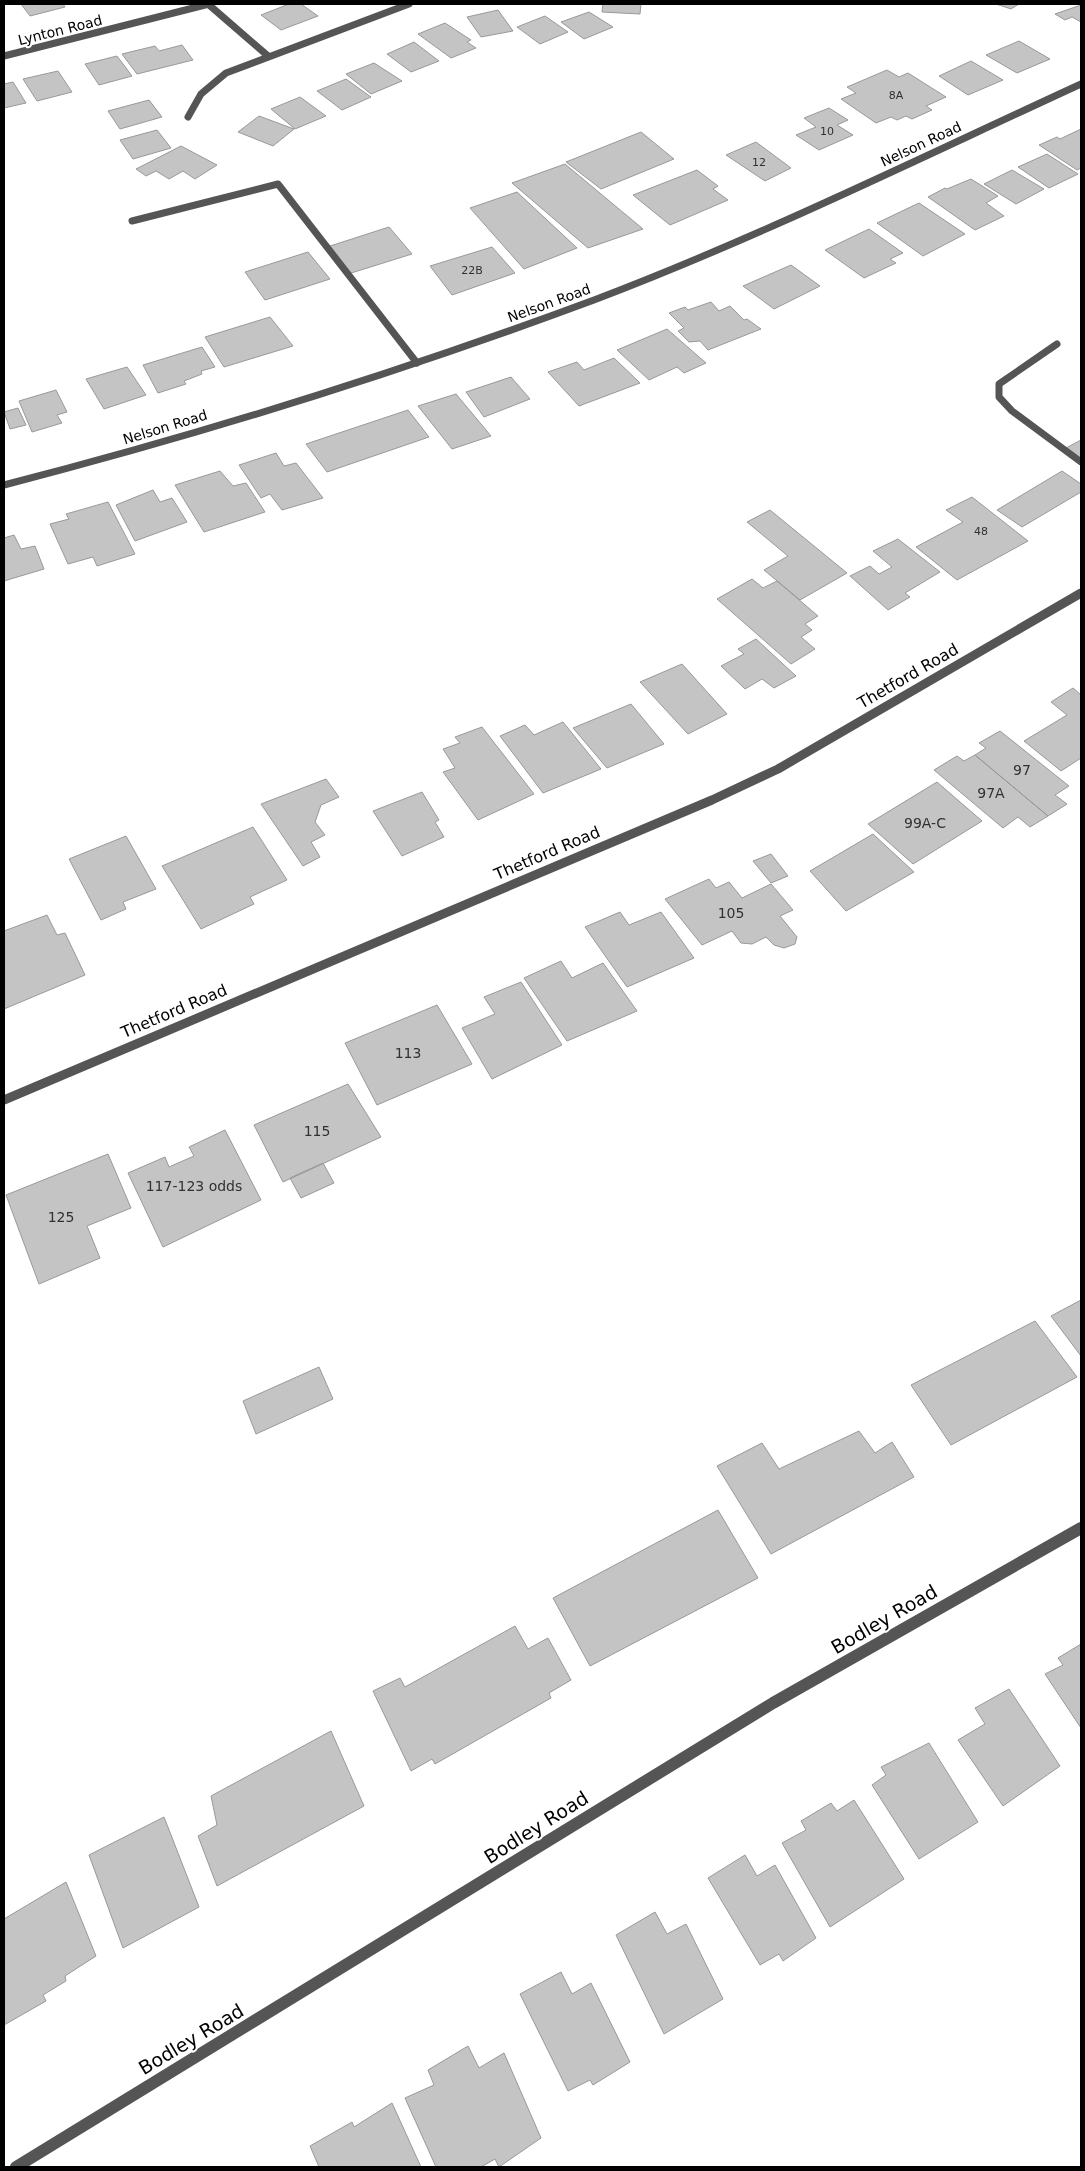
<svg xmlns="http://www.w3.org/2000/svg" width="1085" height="2171" font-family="'DejaVu Sans',sans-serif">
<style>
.building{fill:#c4c4c4;stroke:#999}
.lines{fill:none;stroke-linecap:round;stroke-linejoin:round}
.service{stroke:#555;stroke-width:7}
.minor-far2{stroke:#555;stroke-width:7}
.minor-far1{stroke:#555;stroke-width:9}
.minor{stroke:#555;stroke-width:12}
.labels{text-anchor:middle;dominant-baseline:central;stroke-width:4;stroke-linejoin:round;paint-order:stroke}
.far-number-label{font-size:11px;fill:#313131}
.far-street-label{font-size:14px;fill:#000;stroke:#fff}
.number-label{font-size:14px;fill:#313131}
.street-label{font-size:16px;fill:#000;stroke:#fff}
.near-street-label{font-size:19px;fill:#000;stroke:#fff}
</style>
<rect width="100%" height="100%" fill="#fff"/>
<path class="building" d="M21 4H63L65 7 30 16Z
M289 4H301L318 16 281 30 261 15Z
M603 4H641L640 14 602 12Z
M996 4H1019L1011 9Z
M1081 5V22L1072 17 1065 20 1055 14Z
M498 10 513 31 481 37 467 17Z
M589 12 613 27 584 39 561 22Z
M545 16 568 32 540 44 517 27Z
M445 23 471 40 467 42 476 48 451 58 418 34Z
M1019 41 1050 59 1017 73 986 55Z
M414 42 439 61 411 72 387 54Z
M182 45 193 60 137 74 122 54 155 46 159 51Z
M117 56 132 76 99 85 85 64Z
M971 61 1003 80 968 95 939 76Z
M374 63 402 81 371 94 346 74Z
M887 70 899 77 908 73 946 97 926 106 932 110 912 119 906 116 897 120 891 117 876 123 841 99 856 93 847 87Z
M58 71 72 92 37 101 23 79Z
M346 79 371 97 342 110 317 91Z
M13 82 26 103 4 108V84Z
M300 97 326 116 295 129 271 109Z
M149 100 162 117 120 129 108 111Z
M829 108 848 120 837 125 853 135 819 150 796 135 816 127 804 118Z
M259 116 294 129 273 146 238 132Z
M1081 129V168L1077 170 1039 145 1057 137 1060 139Z
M157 130 171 148 133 159 120 140Z
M641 132 674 159 601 189 566 162Z
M756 142 791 168 765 181 726 155Z
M181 146 217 165 195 179 183 171 169 179 156 171 146 176 136 169Z
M1047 154 1078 174 1049 188 1018 167Z
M565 164 643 229 588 248 512 183Z
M697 170 718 186 713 189 728 200 670 225 633 195Z
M1012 170 1044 189 1016 204 984 184Z
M971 179 998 196 986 203 1004 216 975 230 928 197 945 188 947 189Z
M517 192 577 248 524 269 470 208Z
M919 203 965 234 923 256 877 223Z
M389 227 412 254 348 274 327 247Z
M869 229 903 253 890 259 896 263 864 278 825 250Z
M492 247 515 273 452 295 430 266Z
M308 252 330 279 265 300 245 272Z
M791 265 820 286 774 309 743 286Z
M711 302 719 311 730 306 744 320 747 319 761 329 708 350 700 341 689 342 678 331 684 328 669 313 685 307 688 310Z
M270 317 293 346 224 367 205 337Z
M667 329 706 363 684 373 677 367 649 380 617 350Z
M202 347 215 367 201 371 202 374 184 381 186 384 158 393 143 365Z
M614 358 640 383 579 406 548 372 577 362 584 370Z
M127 367 146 395 104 409 86 379Z
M511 377 530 399 484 417 466 392Z
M56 390 67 412 57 415 62 423 32 432 19 401Z
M456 394 491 436 452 449 418 406Z
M18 408 26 425 10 429 4 412Z
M408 410 429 437 327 472 306 444Z
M1081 440V459L1066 448Z
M276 453 284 466 296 463 323 498 282 510 270 494 261 498 239 465Z
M220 471 233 486 246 483 265 512 204 532 175 485Z
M1062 471 1081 484V492L1022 527 997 510Z
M153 490 160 502 172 498 187 522 135 541 116 505Z
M972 497 1028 541 957 580 916 547 963 522 946 510Z
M108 502 135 554 97 566 93 557 68 564 50 524 69 519 66 514Z
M770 510 847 573 800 600 764 570 788 556 747 522Z
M14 535 21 549 35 546 44 569 4 581V538Z
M898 539 940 572 905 593 910 597 888 610 850 576 870 566 879 574 892 567 873 551Z
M752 579 763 588 777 581 818 616 805 624 812 630 801 637 815 649 791 664 717 599Z
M756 639 796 676 774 688 762 679 745 689 721 666 744 654 738 649Z
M682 664 727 714 688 734 640 682Z
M1073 688 1081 695V758L1061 771 1024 741 1067 715 1051 702Z
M631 704 664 744 607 768 573 728Z
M563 722 601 769 543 793 500 736 525 725 534 735Z
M482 727 534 794 478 820 443 772 455 768 443 749 460 743 455 737Z
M1000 731 1069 786 1055 795 1067 804 1048 816 975 755 986 748 979 743Z
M975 755 1048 816 1030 827 1018 817 1003 828 934 770 957 756 964 761Z
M326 779 339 797 321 805 315 822 325 835 311 842 320 857 303 866 261 804Z
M937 782 982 821 913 864 868 824Z
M422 792 439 820 435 822 444 837 402 856 373 811Z
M253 827 287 880 250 897 254 904 201 929 162 866Z
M873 834 914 872 846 911 810 871Z
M126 836 156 889 123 902 126 909 101 920 69 859Z
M771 854 788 876 771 883 753 861Z
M709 879 716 888 729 882 742 898 771 884 793 910 780 916 797 937 795 944 784 948 774 945 766 937 752 944 741 943 732 931 702 945 665 899Z
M620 912 629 925 661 912 694 958 627 987 585 927Z
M47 915 57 935 65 933 85 975 4 1009V931Z
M561 961 572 978 603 963 637 1011 567 1041 524 978Z
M521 982 562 1045 492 1079 462 1028 495 1014 484 997Z
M437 1005 472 1064 377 1105 345 1043Z
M348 1084 381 1137 283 1182 254 1125Z
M225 1130 261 1200 163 1247 128 1173 165 1157 169 1167 194 1156 189 1147Z
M108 1154 131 1208 87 1226 100 1258 39 1284 6 1195Z
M323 1163 334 1183 301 1198 290 1178Z
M1081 1300V1356L1051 1316Z
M1035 1321 1077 1377 951 1445 911 1385Z
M319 1367 333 1399 256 1434 243 1401Z
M859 1431 875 1453 892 1442 914 1477 771 1554 717 1466 762 1443 779 1469Z
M718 1510 758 1578 590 1666 553 1598Z
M515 1626 528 1649 548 1638 571 1680 549 1693 551 1698 435 1764 432 1759 411 1771 373 1691 400 1678 405 1687Z
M1081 1644V1728L1045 1674 1063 1665 1058 1658Z
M1009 1689 1060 1766 1003 1806 958 1740 985 1724 975 1708Z
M331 1731 364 1806 217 1886 198 1836 217 1825 211 1796Z
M929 1743 978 1822 919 1859 872 1785 886 1775 881 1767Z
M854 1800 904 1879 830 1927 782 1843 806 1830 801 1821 831 1803 837 1811Z
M164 1817 199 1907 123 1948 89 1855Z
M745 1855 757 1876 775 1865 816 1938 783 1961 779 1954 760 1965 708 1878Z
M66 1882 96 1956 65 1976 66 1981 43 1995 46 2001 4 2025V1919Z
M655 1912 667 1934 686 1924 723 1999 664 2034 616 1935Z
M561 1972 572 1994 591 1983 630 2062 593 2085 590 2080 568 2091 520 1994Z
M468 2046 479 2068 504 2053 541 2138 499 2167 495 2159 481 2167H436L405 2098 434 2085 428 2070Z
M392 2103 421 2167H319L310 2146 352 2122 354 2127Z"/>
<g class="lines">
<path class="service" d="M132 221 278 184 417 363
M1057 344 999 384V397L1012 411 1081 462"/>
<path class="minor-far2" d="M208 4 268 56
M4 56 209 4
M188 117 201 94 226 73 409 4
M4 485C202 434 403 371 594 300 760 237 920 158 1081 84"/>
<path class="minor-far1" d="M4 1100 712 800 778 769 1081 593"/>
<path class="minor" d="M16 2167 773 1703 1081 1528"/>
</g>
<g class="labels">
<g class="far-number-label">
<text x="896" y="95">8A</text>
<text x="827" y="131">10</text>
<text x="759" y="162">12</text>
<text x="472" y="270">22B</text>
<text x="981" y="531">48</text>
</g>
<g class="far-street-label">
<text transform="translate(60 30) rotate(-14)">Lynton Road</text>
<text transform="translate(921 144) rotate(-25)">Nelson Road</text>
<text transform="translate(549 303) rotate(-20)">Nelson Road</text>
<text transform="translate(165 427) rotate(-17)">Nelson Road</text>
</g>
<g class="number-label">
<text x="1022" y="770">97</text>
<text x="991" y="793">97A</text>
<text x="925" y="823">99A-C</text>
<text x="731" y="913">105</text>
<text x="408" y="1053">113</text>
<text x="317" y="1131">115</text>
<text x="194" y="1186">117-123 odds</text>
<text x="61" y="1217">125</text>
</g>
<g class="street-label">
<text transform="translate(908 676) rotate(-30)">Thetford Road</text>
<text transform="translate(547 853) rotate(-23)">Thetford Road</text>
<text transform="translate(174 1011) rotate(-23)">Thetford Road</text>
</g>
<g class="near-street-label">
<text transform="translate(884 1619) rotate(-30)">Bodley Road</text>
<text transform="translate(536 1827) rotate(-32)">Bodley Road</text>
<text transform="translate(191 2039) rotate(-31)">Bodley Road</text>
</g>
</g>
<rect width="1085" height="2171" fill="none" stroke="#000000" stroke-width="10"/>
</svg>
